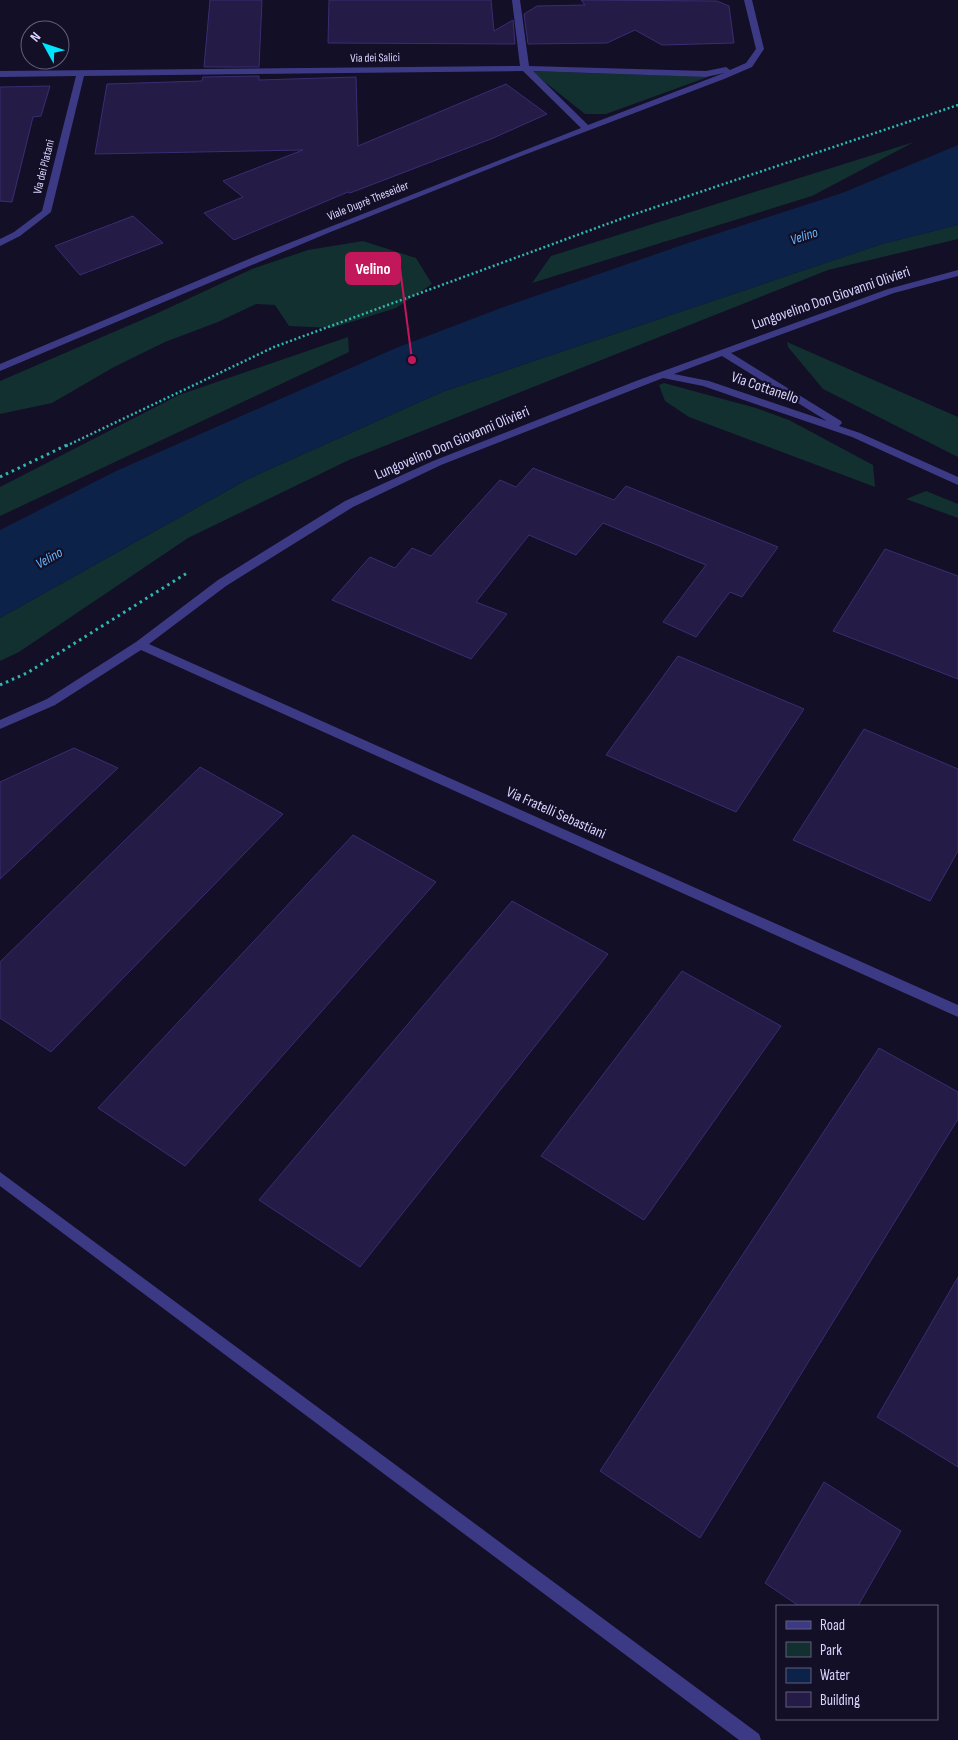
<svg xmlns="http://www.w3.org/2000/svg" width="958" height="1740" font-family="'Sofia Sans Condensed',sans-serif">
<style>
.green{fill:#12302f}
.water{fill:#0c2248}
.building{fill:#241b47;stroke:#3b2d73}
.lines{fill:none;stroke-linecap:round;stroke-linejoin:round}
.path-far1{stroke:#2fb8b0;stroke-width:2.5;stroke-dasharray:2 2.5;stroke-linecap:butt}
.path{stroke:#2fb8b0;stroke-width:3;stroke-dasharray:2.5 4;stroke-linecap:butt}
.minor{fill:#3d3a85;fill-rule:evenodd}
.labels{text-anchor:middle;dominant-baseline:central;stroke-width:4.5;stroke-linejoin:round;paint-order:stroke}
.far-street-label{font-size:12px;fill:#d9d4ff;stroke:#130f26}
.far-water-label{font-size:14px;font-style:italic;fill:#62b6ff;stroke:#130f26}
.street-label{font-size:15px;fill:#d9d4ff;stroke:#130f26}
.leader{fill:none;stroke:#c2185b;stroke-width:2}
.callout-dot{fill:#c2185b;stroke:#130f26;stroke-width:2}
.callout{fill:#c2185b;stroke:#c2185b;stroke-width:2}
.callout-label{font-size:16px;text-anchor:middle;font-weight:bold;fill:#fff}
</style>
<rect width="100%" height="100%" fill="#130f26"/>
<path class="green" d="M531 71 708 77 606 114H585Z
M914 142 812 196 532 283 551 256Z
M958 225V239L828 270 349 460 188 538 19 652 0 661V618L248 479 442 392 882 244Z
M363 241 416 258 432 284 396 308 332 328 289 326 275 305 256 304 218 322 165 342 114 367 52 403 0 414V381L160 312 252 269 308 250Z
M348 337 349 352 0 516V487L179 395Z
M787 342 958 417V457L823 389 788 347Z
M664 383 756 408 789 420 873 465 875 487 689 417 665 401 659 385Z
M926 491 958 504V518L906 499Z"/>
<path class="water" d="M958 145V225L882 244 442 392 248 479 0 618V530L116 471 396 348 501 308 685 244 842 193Z"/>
<path class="building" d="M210 0H262L259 67H204Z
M329 0H491L494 31 513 20 515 44 328 43Z
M581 0 717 1 729 6 734 43 662 45 635 30 607 43 528 44 524 14 537 6 585 5Z
M259 76V80L356 77 358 146 506 84 547 114 491 139 350 193 348 192 234 240 204 213 243 197 223 181 303 150 95 154 107 84 202 81 203 77Z
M50 86 41 116 33 117 12 202 0 201V87Z
M133 216 163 243 80 275 55 246Z
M533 468 614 500 626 486 778 547 742 597 730 592 696 637 663 622 706 565 603 523 576 555 529 535 476 602 507 614 471 659 332 600 370 557 395 568 412 548 431 556 500 480 516 487Z
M885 549 958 576V679L833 631Z
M678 656 804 709 736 812 606 755Z
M864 729 958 769V851L930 901 793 840Z
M74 748 118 768 0 879V782Z
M200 767 283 814 51 1052 0 1018V962Z
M353 835 436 882 185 1166 98 1108Z
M512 901 608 954 360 1267 259 1200Z
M682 971 781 1026 644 1220 541 1156Z
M879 1048 958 1092V1119L700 1538 600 1471Z
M958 1277V1467L877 1417Z
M824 1482 901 1531 858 1606H799L765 1583Z"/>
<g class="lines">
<path class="path-far1" d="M66 446 274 347 626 217 958 105"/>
<path class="path" d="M0 477 69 444
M0 685 27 673 187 573"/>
<path class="minor" d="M512 0H520L529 66 706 71 726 67 730 70 746 63 756 49 744 0H752L764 49 752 67 724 79 524 155 328 233 0 371V364L256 256 581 128 523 71 84 76 51 212 20 236 0 246V239L14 232 42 211 76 76 0 77V71L520 66ZM533 71 706 77 724 73 588 125Z
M958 270V276L894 293 731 353 841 421 842 423 839 426 860 433 958 477V485L852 437 703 386 663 378 441 465 353 507 226 586 149 644 958 1005V1017L141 650 55 705 0 729V720L47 699 136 642 218 580 345 501 433 461 636 381 888 289ZM722 356 827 421 709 381 674 374Z
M0 1172 759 1734 761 1740H739L0 1186Z"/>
</g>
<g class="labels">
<g class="far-street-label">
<text transform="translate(375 58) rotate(-1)">Via dei Salici</text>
<text transform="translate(44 167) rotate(-76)">Via dei Platani</text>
<text transform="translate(368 201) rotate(-22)">Viale Duprè Theseider</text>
</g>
<g class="far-water-label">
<text transform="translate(804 236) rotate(-18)">Velino</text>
<text transform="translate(49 558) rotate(-29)">Velino</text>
</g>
<g class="street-label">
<text transform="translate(831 298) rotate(-19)">Lungovelino Don Giovanni Olivieri</text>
<text transform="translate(765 388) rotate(19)">Via Cottanello</text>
<text transform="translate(452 443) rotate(-23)">Lungovelino Don Giovanni Olivieri</text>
<text transform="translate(556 813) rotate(24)">Via Fratelli Sebastiani</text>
</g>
</g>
<path class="leader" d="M412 360L400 268"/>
<circle class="callout-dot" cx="412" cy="360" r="5"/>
<rect class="callout" x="346" y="253" width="54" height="31" rx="5"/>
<g class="callout-label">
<text x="373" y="274">Velino</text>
</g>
<rect x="776" y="1605" width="162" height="115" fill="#130f26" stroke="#625e7d"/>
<rect x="786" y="1621" width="25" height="8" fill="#3d3a85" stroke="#625e7d"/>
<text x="820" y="1630" font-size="15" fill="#d9d4ff">Road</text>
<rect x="786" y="1642" width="25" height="15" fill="#12302f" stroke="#625e7d"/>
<text x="820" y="1655" font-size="15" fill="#d9d4ff">Park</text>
<rect x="786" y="1668" width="25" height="15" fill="#0c2248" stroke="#625e7d"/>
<text x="820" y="1680" font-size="15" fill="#d9d4ff">Water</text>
<rect x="786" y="1692" width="25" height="15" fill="#241b47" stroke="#625e7d"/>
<text x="820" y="1705" font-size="15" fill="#d9d4ff">Building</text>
<g transform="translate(45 45) rotate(310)"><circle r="24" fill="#130f26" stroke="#625e7d"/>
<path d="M0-4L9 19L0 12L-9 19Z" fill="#00e5ff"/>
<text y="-8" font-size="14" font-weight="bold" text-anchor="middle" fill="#d9d4ff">N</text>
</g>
</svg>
